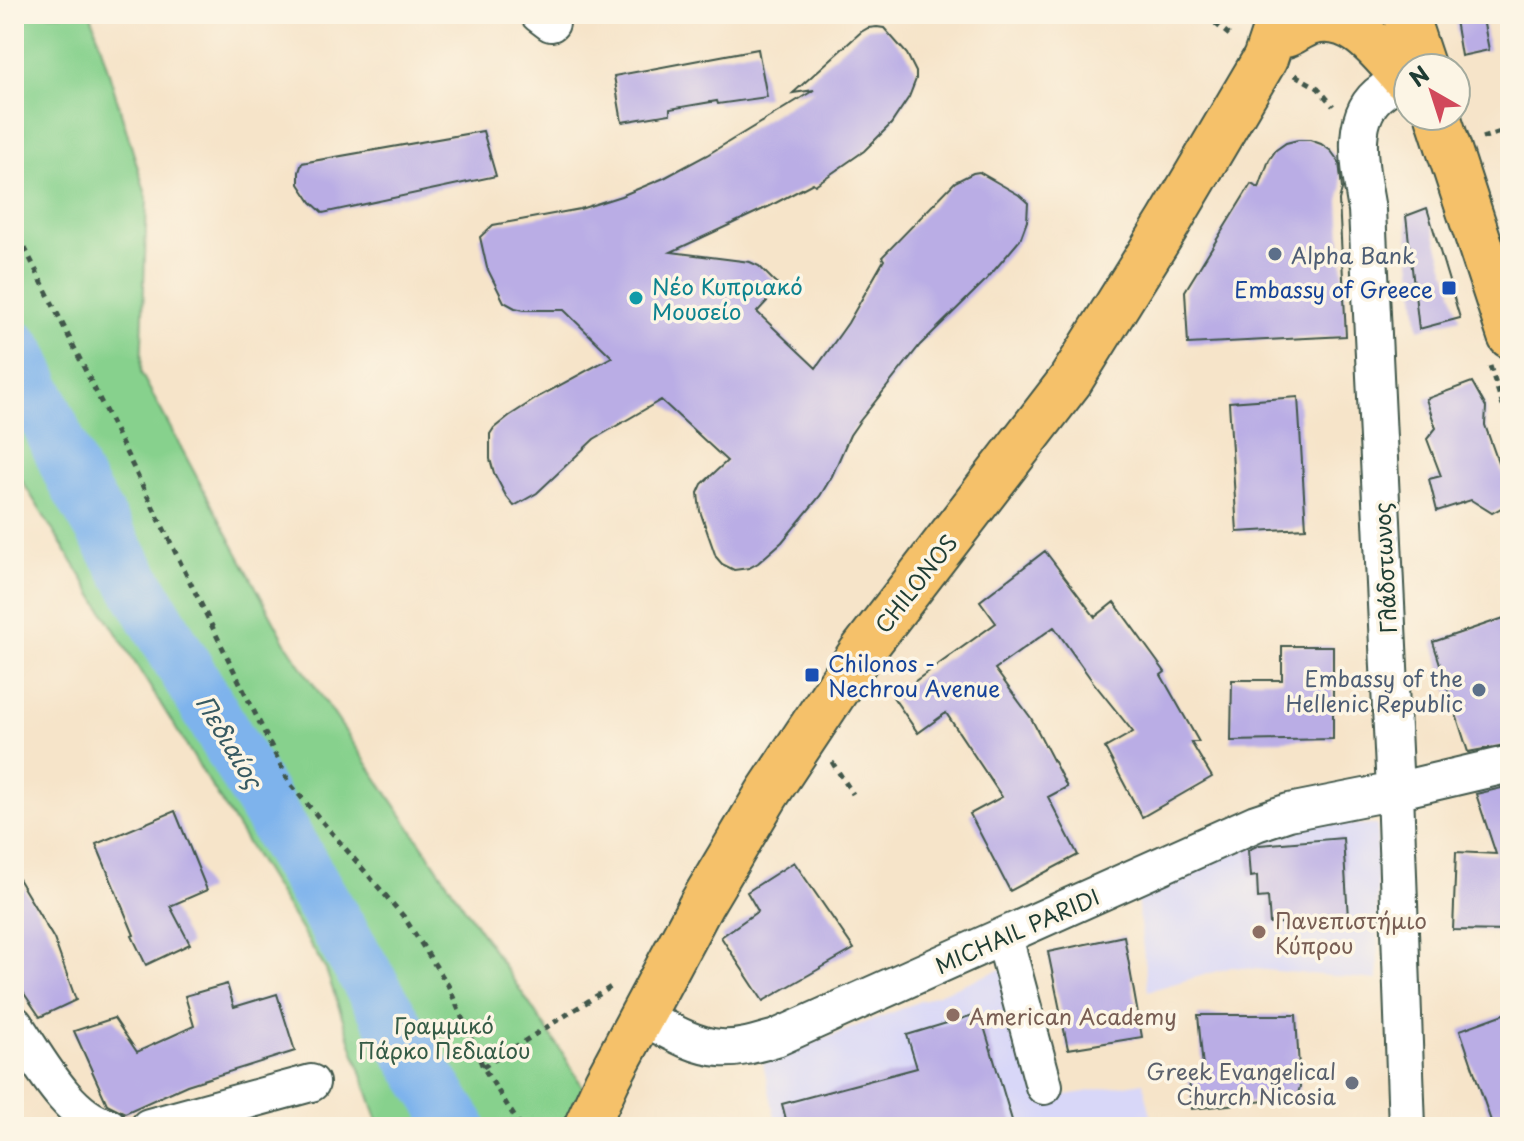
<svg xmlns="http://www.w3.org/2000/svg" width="1524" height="1141" font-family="'Playpen Sans',sans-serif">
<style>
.built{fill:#d8d7f8}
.green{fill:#87d18d;stroke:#538760;stroke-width:2}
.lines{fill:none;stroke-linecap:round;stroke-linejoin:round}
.river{stroke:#7eb3ec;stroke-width:56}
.building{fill:#baade5}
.minor-casing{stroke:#3f564a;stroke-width:40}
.major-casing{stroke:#3f564a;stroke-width:48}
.path{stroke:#3f564a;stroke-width:5;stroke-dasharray:6 6;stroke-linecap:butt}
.minor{stroke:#fff;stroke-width:36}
.major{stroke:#f5c16b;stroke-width:44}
.service-dot{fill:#5c6f8a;stroke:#fcf5e5;stroke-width:3}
.transit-dot{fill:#1a4fb4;stroke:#fcf5e5;stroke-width:3}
.culture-dot{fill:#0f9aa8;stroke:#fcf5e5;stroke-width:3}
.education-dot{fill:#8d6e63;stroke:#fcf5e5;stroke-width:3}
.worship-dot{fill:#6b7280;stroke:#fcf5e5;stroke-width:3}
.labels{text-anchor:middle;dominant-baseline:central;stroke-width:7;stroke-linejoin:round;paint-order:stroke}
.service-label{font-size:22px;fill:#4e5e75;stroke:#fcf5e5;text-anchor:start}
.culture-label{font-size:22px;fill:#0d838f;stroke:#fcf5e5;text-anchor:start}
.transit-label{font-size:22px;fill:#164399;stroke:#fcf5e5;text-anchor:end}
.street-label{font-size:22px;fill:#1f3d34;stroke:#fcf5e5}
.education-label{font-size:22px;fill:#785e54;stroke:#fcf5e5;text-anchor:start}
.park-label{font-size:22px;fill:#345b46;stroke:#fcf5e5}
.worship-label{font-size:22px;fill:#5b616d;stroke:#fcf5e5;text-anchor:end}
.water-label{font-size:24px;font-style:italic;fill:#375a62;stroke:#fcf5e5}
</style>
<rect width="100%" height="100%" fill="#fcf5e5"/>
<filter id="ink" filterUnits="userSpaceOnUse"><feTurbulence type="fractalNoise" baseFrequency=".0125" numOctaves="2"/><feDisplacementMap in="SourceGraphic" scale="16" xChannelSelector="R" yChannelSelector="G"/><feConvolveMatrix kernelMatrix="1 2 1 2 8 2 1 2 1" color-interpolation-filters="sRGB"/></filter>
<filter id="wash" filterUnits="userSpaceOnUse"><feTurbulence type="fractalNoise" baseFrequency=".006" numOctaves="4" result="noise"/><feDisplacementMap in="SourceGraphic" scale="32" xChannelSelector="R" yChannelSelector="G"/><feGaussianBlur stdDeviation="1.8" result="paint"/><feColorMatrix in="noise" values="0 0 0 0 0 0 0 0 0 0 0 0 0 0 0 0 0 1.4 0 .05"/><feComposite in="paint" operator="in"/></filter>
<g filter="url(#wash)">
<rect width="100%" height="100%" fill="#f6e4c9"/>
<path class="built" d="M1290 822 1377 825 1378 980 1232 967 1148 991 1137 897Z
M1009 966 1043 1099 1143 1082 1154 1127H777L763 1063Z"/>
<path class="green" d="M14 14H91L147 198 141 373 287 645 564 1055 606 1127H380L326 970 14 468Z"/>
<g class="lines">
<path class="river" d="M14 348 19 354 73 477 416 1061 459 1127"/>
</g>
<g id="blocks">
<path class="building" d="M1454 14H1482L1489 50 1461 56Z
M877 27 884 28 907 54 916 72V79L909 97 891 124 864 151 815 185 813 183 770 206 671 252 750 262 759 266 780 287 757 312 816 368 848 323 884 260 882 257 955 182 973 173 979 172 1019 195 1028 203 1027 221 1020 240 986 280 920 345 859 422 850 435 832 476 820 496 782 542 758 563 749 568 734 570 722 564 716 557 700 511 698 493 702 484 727 461 661 400 594 439 537 493 514 506 506 496 494 473 490 459V434L494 428 509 416 540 396 612 357 564 310H524L515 308 504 302 487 268 480 237 493 225 580 209 621 196 664 178 707 155 814 90 793 93 861 32 868 28Z
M758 49 767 97 718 104 717 101 670 109V114L622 122 614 76Z
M483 131 496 176 323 213 311 202 299 184V172L302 163Z
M1298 140H1310L1321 144 1331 151 1339 162 1342 189 1339 200 1346 336 1188 344 1185 291 1251 184 1259 188 1269 160 1276 150 1286 143Z
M1427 208 1460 318 1419 329 1406 216Z
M1472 382 1486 407 1485 425 1510 496V503L1492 513 1471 500 1437 511 1429 479 1441 476 1427 439 1436 428 1426 399Z
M1298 397 1306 528 1237 532 1229 402Z
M1045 551 1095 617 1114 602 1165 672 1161 675 1199 742H1191L1212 777 1142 817 1105 748 1133 732 1093 682 1054 627 995 669 1031 718 1067 787 1048 797 1078 855 1010 891 970 814 1002 797 946 713 918 733 893 697 996 623 980 601Z
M1510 616V744L1468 752 1433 642Z
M1282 646H1333V739L1231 741 1232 680H1282Z
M1510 786V931L1453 930 1456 852 1496 854 1476 794Z
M175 811 207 890 170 906 190 944 146 965 132 936 134 935 96 844Z
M1343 838 1348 918 1270 924 1268 897 1258 898 1257 876 1250 877 1248 850 1259 845Z
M794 862 854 949 763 1001 721 937 758 911 747 892Z
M14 872 54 939 76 1000 40 1017 17 983 14 974Z
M1124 936 1142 1037 1068 1049 1048 952Z
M227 984 234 1007 277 994 295 1051 187 1085 125 1113 107 1104 74 1031 114 1018 137 1052 194 1026 185 996Z
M1510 1012V1127H1493L1460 1030Z
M980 1013 1014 1127H788L782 1104 917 1068 907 1035Z
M1198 1015H1296L1300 1087 1297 1096 1283 1099 1192 1109 1189 1079 1204 1078Z"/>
</g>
</g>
<g filter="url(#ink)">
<use href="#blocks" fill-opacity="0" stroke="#3f564a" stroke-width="2"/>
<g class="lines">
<g class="minor-casing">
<path id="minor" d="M539 14 551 23
M1405 79C1398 83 1389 86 1383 91 1346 116 1361 172 1367 210L1395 791 1407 1127
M1004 937 1044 1086
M643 1017C666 1029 693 1046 720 1048 738 1050 758 1043 776 1038L1256 823 1289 812 1395 791 1510 764
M14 1024C37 1057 68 1118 109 1127
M149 1127 311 1083"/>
</g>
<g class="major-casing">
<path id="major" d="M1405 14 1423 68
M1286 35C1295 31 1304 24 1314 22 1355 13 1381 53 1405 79
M1438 116 1510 336
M586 1127 607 1081 702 903 767 794 860 654 1070 381 1169 222 1265 59 1280 14"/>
</g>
<path class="path" d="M98 14 155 18 176 14
M1209 14 1210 19 1233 38
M1295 75 1318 88 1333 106
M1482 138 1510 129
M14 226 290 784 404 917 448 985 483 1067 521 1127
M1490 366 1510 428
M832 762 853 794
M483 1067 614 985"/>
<use href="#minor" class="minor"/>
<use href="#major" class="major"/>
</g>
</g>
<g class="service-dot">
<circle cx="1275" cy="254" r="8"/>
<circle cx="1479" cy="690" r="8"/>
</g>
<g class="transit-dot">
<rect x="1441" y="280" width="16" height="16" rx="4"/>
<rect x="804" y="667" width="16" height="16" rx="4"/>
</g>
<circle class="culture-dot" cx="636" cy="298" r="8"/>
<g class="education-dot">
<circle cx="1259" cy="932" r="8"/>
<circle cx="953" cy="1015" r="8"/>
</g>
<circle class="worship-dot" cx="1352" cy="1083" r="8"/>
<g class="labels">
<g class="service-label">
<text x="1291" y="254">Alpha Bank</text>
<text x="1463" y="677" text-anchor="end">Embassy of the<tspan x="1463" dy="25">Hellenic Republic</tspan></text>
</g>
<g class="culture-label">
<text x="652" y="285">Νέο Κυπριακό<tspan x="652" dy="25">Μουσείο</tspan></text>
</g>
<g class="transit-label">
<text x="1433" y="288">Embassy of Greece</text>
<text x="828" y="662" text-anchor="start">Chilonos -<tspan x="828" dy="25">Nechrou Avenue</tspan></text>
</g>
<g class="street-label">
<text transform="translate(1384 568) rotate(-93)">Γλάδστωνος</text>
<text transform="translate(915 583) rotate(-52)">CHILONOS</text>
<text transform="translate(1017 930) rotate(-24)">MICHAIL PARIDI</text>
</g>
<g class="education-label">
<text x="1275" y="919">Πανεπιστήμιο<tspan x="1275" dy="25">Κύπρου</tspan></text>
<text x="969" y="1015">American Academy</text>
</g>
<g class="park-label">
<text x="444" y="1024">Γραμμικό<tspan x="444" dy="25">Πάρκο Πεδιαίου</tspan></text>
</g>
<g class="worship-label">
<text x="1336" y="1070">Greek Evangelical<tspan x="1336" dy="25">Church Nicosia</tspan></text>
</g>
<g class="water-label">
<text transform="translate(230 741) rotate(59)">Πεδιαίος</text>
</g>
</g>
<rect width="1524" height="1141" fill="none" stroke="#fcf5e5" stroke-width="48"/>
<g transform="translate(1432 92) rotate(321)"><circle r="38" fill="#fcf5e5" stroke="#a4ab9e" stroke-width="2"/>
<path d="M0-6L14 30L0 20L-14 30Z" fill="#d1495b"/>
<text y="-12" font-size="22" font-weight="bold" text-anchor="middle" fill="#1f3d34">N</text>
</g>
</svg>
